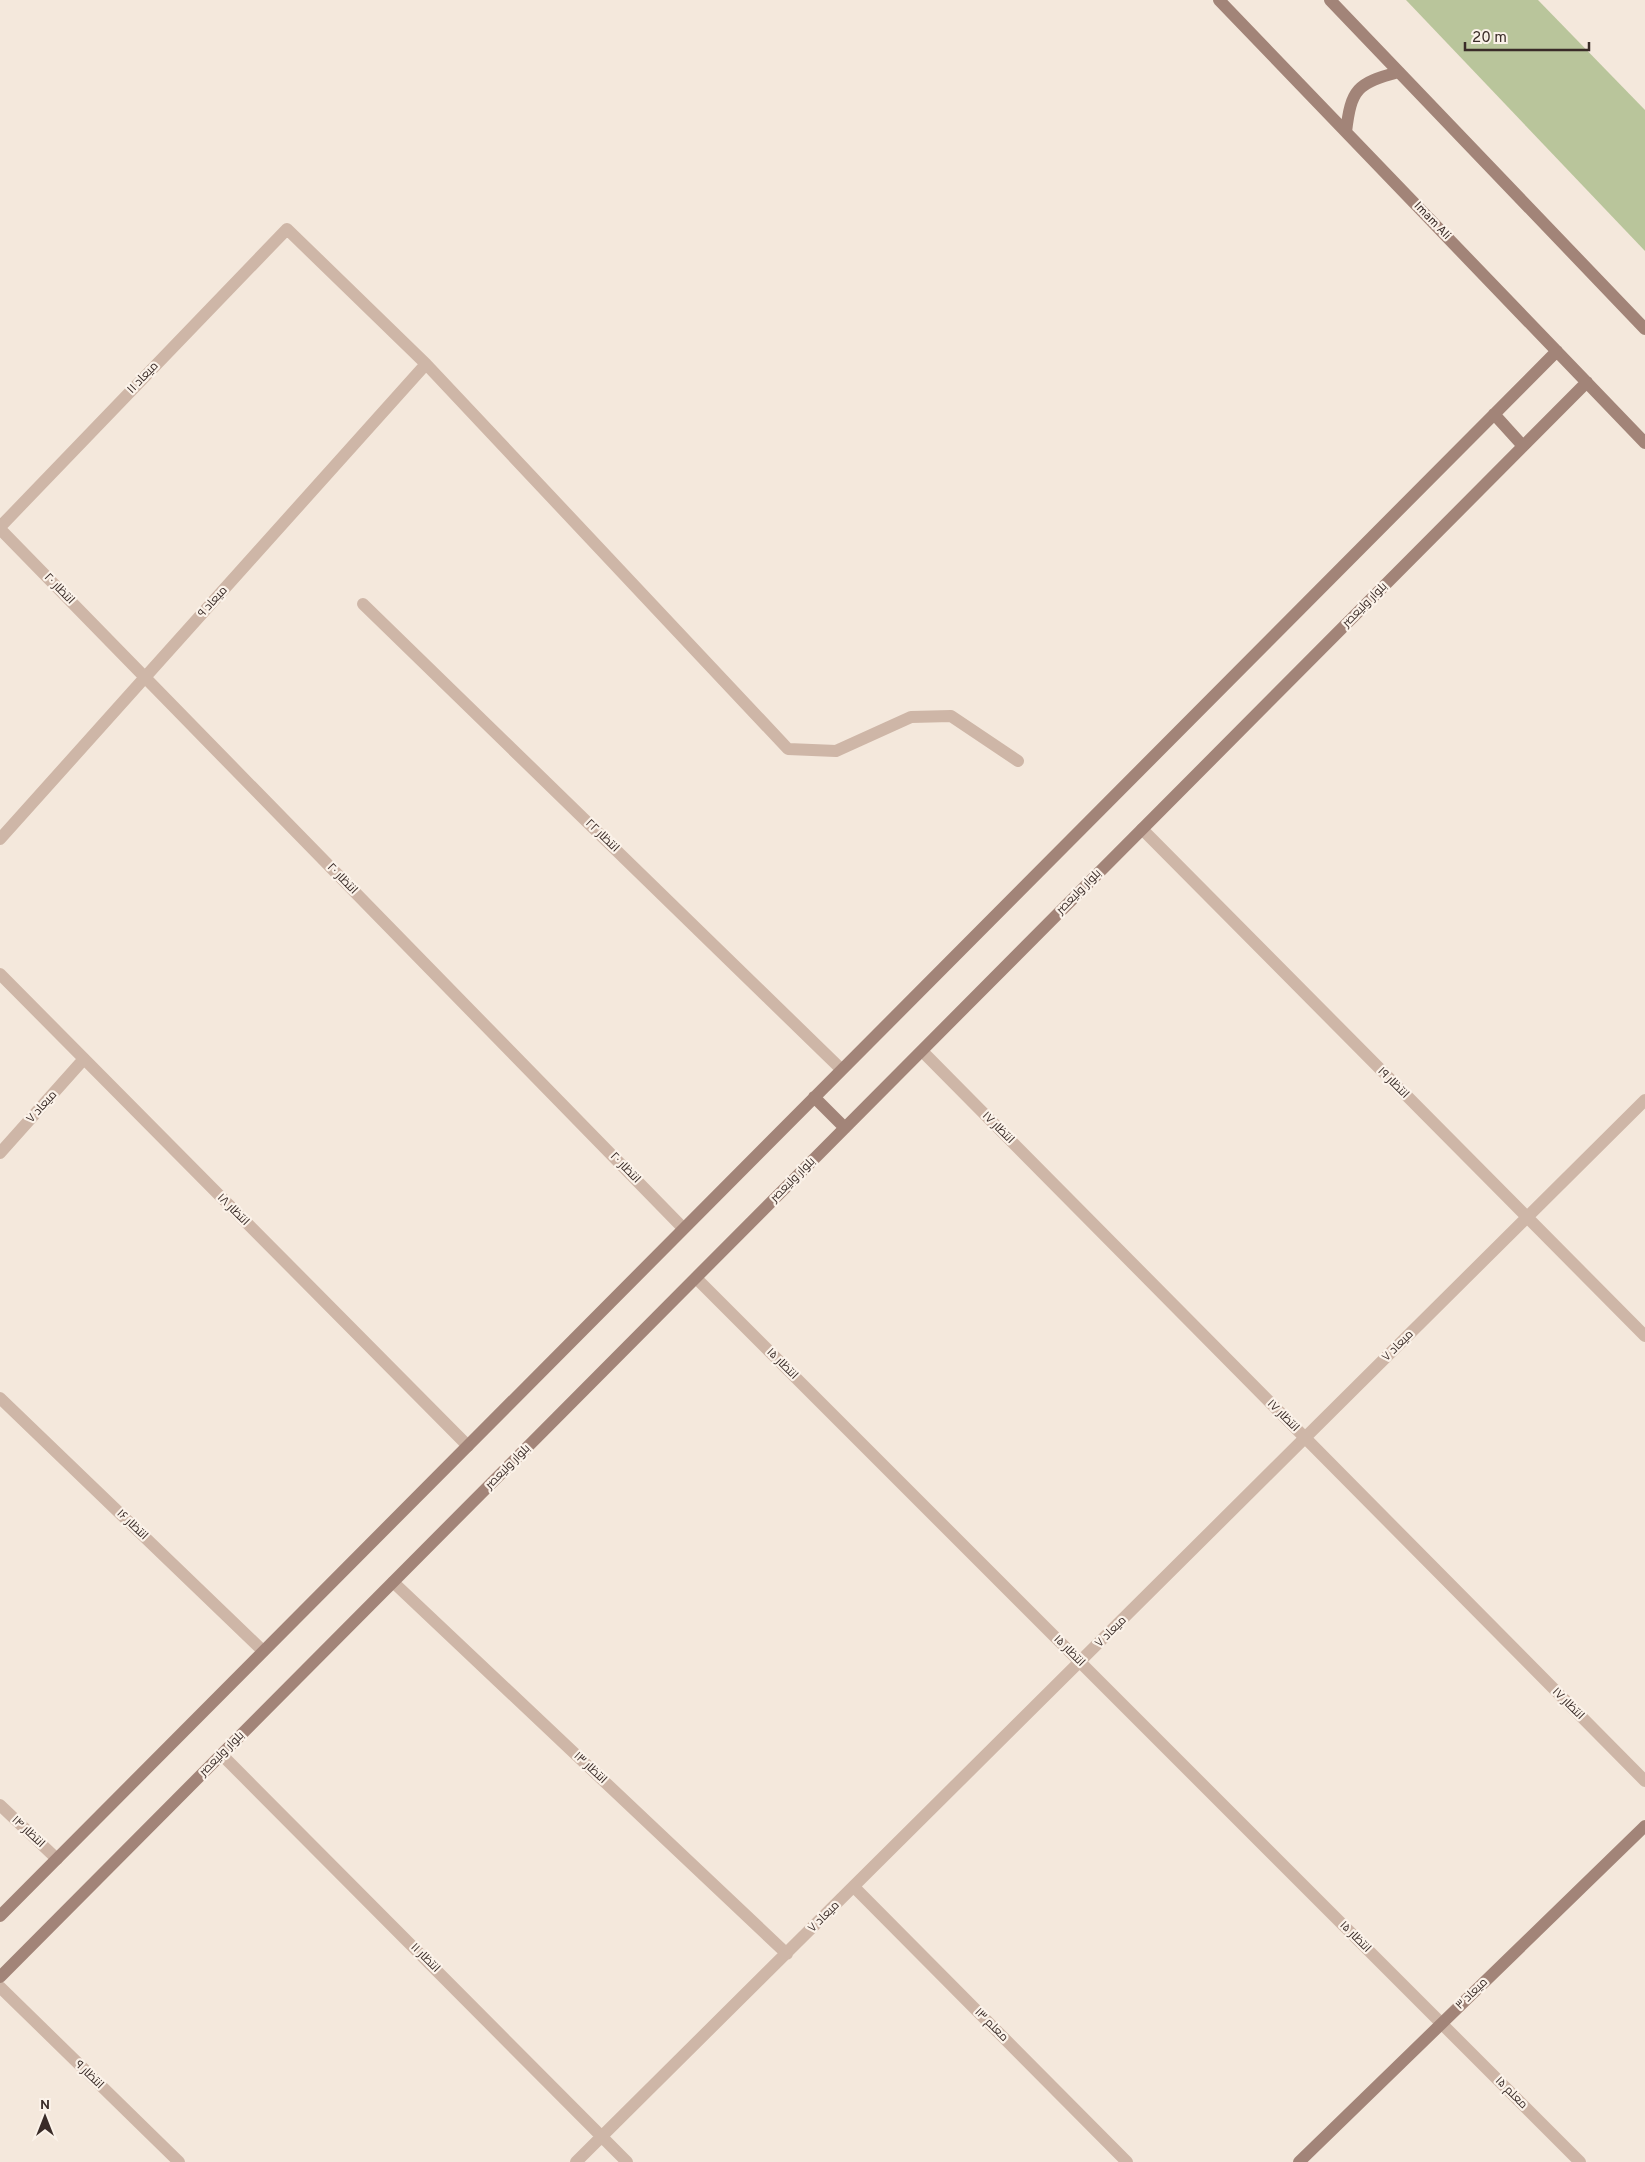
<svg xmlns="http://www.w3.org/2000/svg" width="1645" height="2162" font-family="Overpass,Cairo,sans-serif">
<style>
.green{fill:#b9c59b}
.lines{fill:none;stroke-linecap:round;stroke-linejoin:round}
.street{stroke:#ceb6a7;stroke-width:12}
.secondary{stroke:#a28478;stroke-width:12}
.labels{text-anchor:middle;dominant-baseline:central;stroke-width:4.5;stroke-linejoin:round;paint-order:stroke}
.street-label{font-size:12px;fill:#3a2c28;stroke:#fbf2e9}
</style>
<rect width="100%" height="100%" fill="#f4e8dc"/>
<path class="green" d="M1406 0H1538L1645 110V251Z"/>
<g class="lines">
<path class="street" d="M0 527 287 229 426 364 788 749 836 751 911 717 951 716 1018 761
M0 529 683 1228
M363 604 841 1069
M1142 829 1645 1336
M0 839 426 364
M0 974 468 1446
M922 1051 1645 1781
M0 1153 83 1060
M696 1278 1580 2162
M0 1398 263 1651
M393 1582 787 1954
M222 1755 627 2162
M0 1805 57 1859
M854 1887 1127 2162
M0 1987 179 2162
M576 2162 1645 1100"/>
<path class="secondary" d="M1219 0 1645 443
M1330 0 1645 329
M1346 132C1351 89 1357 83 1399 72
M1494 414 1523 446
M814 1097 845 1128
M0 1916 1557 351
M0 1977 1587 382
M1299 2162 1645 1826"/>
</g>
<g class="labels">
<g class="street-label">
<text transform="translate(1432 221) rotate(46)">Imam Ali</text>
<text transform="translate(143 378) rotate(-46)">میعاد ۱۱</text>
<text transform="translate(59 589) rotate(46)">انتظار ۲۰</text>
<text transform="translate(213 602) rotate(-48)">میعاد ۹</text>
<text transform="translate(1365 605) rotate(-45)">بلوار ولیعصر</text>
<text transform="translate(602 836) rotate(44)">انتظار ۲۲</text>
<text transform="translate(342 879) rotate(46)">انتظار ۲۰</text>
<text transform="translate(1079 892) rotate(-45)">بلوار ولیعصر</text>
<text transform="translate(1393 1083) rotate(45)">انتظار ۱۹</text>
<text transform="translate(42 1107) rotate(-48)">میعاد ۷</text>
<text transform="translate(998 1128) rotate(45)">انتظار ۱۷</text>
<text transform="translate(625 1168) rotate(46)">انتظار ۲۰</text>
<text transform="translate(793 1180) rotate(-45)">بلوار ولیعصر</text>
<text transform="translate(233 1210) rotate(45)">انتظار ۱۸</text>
<text transform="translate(1398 1346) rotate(-45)">میعاد ۷</text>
<text transform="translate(782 1364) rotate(45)">انتظار ۱۵</text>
<text transform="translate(1283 1416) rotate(45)">انتظار ۱۷</text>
<text transform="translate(508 1467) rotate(-45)">بلوار ولیعصر</text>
<text transform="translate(132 1525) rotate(44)">انتظار ۱۶</text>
<text transform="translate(1111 1632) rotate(-45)">میعاد ۷</text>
<text transform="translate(1069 1651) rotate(45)">انتظار ۱۵</text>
<text transform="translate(1568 1704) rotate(45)">انتظار ۱۷</text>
<text transform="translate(222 1754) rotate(-45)">بلوار ولیعصر</text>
<text transform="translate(590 1768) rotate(43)">انتظار ۱۳</text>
<text transform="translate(28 1832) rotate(43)">انتظار ۱۴</text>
<text transform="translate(824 1917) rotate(-45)">میعاد ۷</text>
<text transform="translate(1355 1937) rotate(45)">انتظار ۱۵</text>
<text transform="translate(425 1958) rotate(45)">انتظار ۱۱</text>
<text transform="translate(1472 1994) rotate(-44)">میعاد ۳</text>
<text transform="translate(991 2025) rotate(45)">معلم ۱۳</text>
<text transform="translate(89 2075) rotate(44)">انتظار ۹</text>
<text transform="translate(1511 2093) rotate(45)">معلم ۱۵</text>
</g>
</g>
<g transform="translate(45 2117)" stroke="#fbf2e9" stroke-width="4" paint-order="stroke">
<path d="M0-4L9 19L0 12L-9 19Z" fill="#3a2c28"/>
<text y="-8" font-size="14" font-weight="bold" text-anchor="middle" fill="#3a2c28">N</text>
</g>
<path d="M1465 42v8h124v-8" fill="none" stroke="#3a2c28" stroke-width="2.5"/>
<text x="1472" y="42" font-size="15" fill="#3a2c28" stroke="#fbf2e9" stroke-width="4" paint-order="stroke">20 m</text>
</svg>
